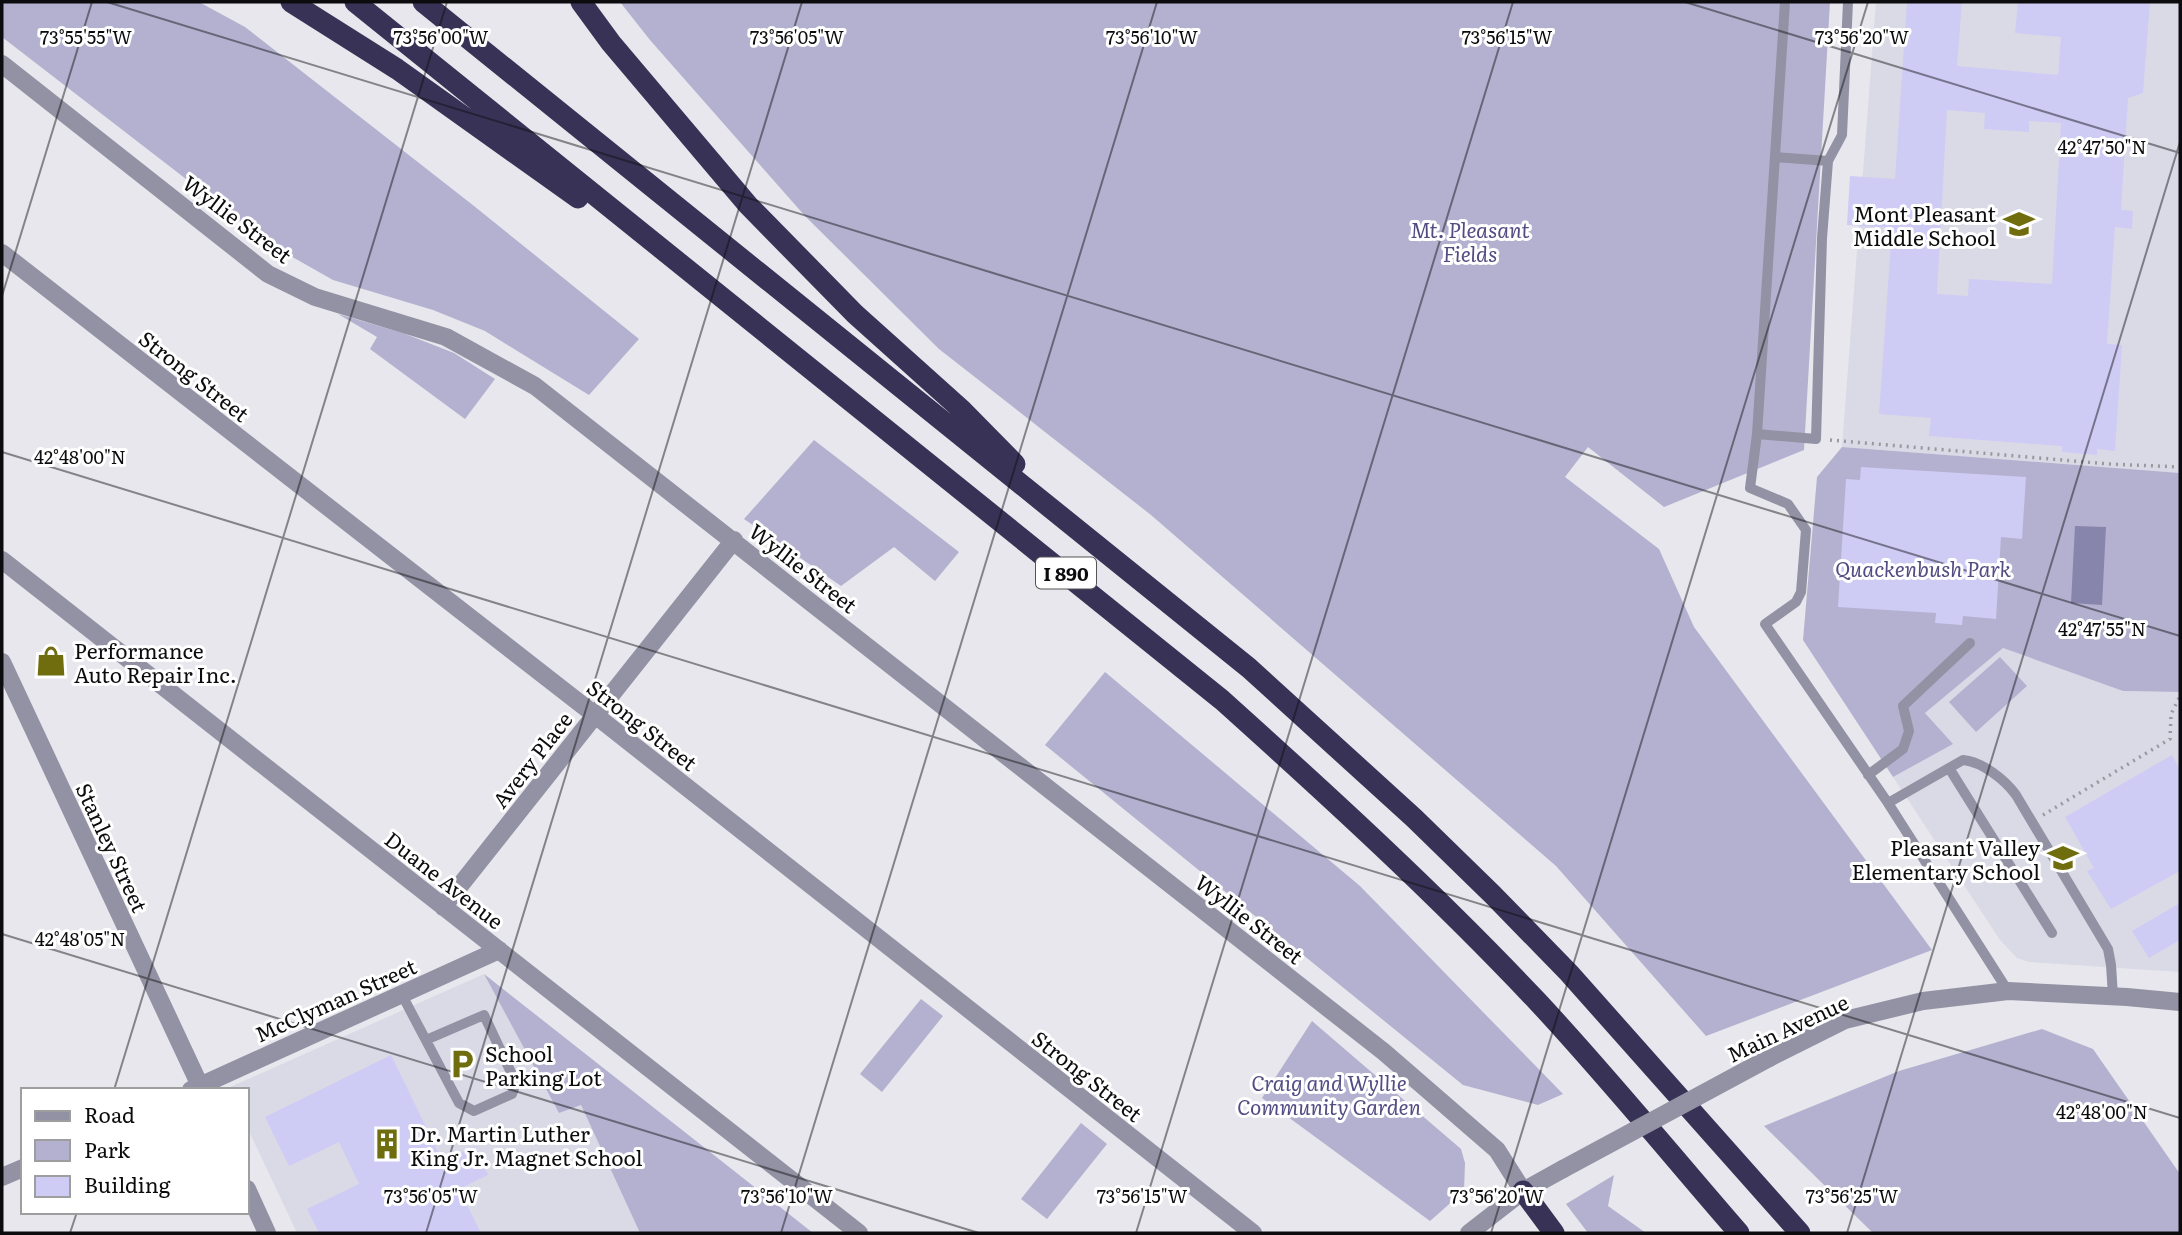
<svg xmlns="http://www.w3.org/2000/svg" width="2182" height="1235" font-family="Literata,serif">
<style>
.built{fill:#dadae7}
.green{fill:#b3b1cf}
.water{fill:#8885ad}
.building{fill:#cecbf5;fill-rule:evenodd}
.lines{fill:none;stroke-linecap:round;stroke-linejoin:round}
.path{stroke:#98989d;stroke-width:3.5;stroke-dasharray:2 5;stroke-linecap:butt}
.service{stroke:#9392a4;stroke-width:10}
.minor{stroke:#9392a4;stroke-width:18}
.tertiary{stroke:#9392a4;stroke-width:18}
.motorway{stroke:#383356;stroke-width:21}
.tertiary-bridge{stroke:#9392a4;stroke-width:18}
.ticks{fill:none;stroke:#0c0c0e;stroke-width:2;stroke-opacity:0.45}
.labels{text-anchor:middle;dominant-baseline:central;stroke-width:6;stroke-linejoin:round;paint-order:stroke}
.shield{fill:#fff;stroke:#555556;stroke-width:2}
.shield-label{font-size:19px;font-weight:bold;fill:#0c0c0e}
.poi-label{font-size:21px;fill:#0c0c0e;stroke:#fff;text-anchor:start}
.street-label{font-size:21px;fill:#0c0c0e;stroke:#fff}
.park-label{font-size:21px;font-style:italic;fill:#534c83;stroke:#fff}
.ticks-label{font-size:18px;text-anchor:middle;fill:#0c0c0e;stroke:#fff;stroke-width:6;stroke-linejoin:round;paint-order:stroke}
</style>
<rect width="100%" height="100%" fill="#e7e7ed"/>
<path class="built" d="M1876 2H2180V473L1842 447Z
M2003 648 2123 691 2180 692V972L2029 962 2017 958 2000 940 1893 777 1952 744 1925 713Z
M484 974 559 1112 581 1105 640 1233H297L247 1127V1090L228 1088Z"/>
<path class="green" d="M2 2H199L245 27 474 206 639 339 589 395 485 331 433 310 333 280 273 246 2 37Z
M620 2H1830L1804 450 1664 507 1588 447 1565 477 1659 549 1694 627 1932 950 1706 1036 1556 866 1151 515 939 349 805 216 650 40Z
M338 314 403 333 454 353 495 379 465 419 370 349 377 337Z
M814 440 959 552 935 581 894 547 841 586 744 519Z
M1842 447 2180 473V692L2123 691 2003 648 1925 713 1953 744 1893 777 1803 640 1817 477Z
M2000 657 2027 686 1976 732 1949 702Z
M1105 672 1360 886 1563 1094 1538 1105 1463 1085 1045 745Z
M484 974 813 1233H640L581 1105 559 1113Z
M921 999 943 1016 882 1092 860 1074Z
M1312 1021 1461 1149 1465 1163 1464 1191 1430 1221 1262 1098Z
M2042 1029 2093 1049 2180 1174V1233H1873L1764 1126 1899 1071Z
M1081 1123 1107 1144 1047 1219 1021 1199Z
M1614 1175 1608 1206 1646 1233H1588L1566 1204Z"/>
<path class="water" d="M2075 526 2106 527 2102 605 2071 603Z"/>
<path class="building" d="M1907 2H1962L1957 66 2058 75 2061 37 2015 33 2018 2H2150L2143 93 2128 98 2121 210 2133 211 2132 229 2115 227 2107 344 2122 345 2115 451 2097 449V455L2062 452V446L1929 436 1931 418 1879 414 1892 228 1847 225 1850 176 1895 179ZM1947 110 1985 113 1984 129 2029 132V121L2061 123 2052 284 1969 279 1968 296 1937 294Z
M1861 467 2026 477 2022 539 2001 537 1996 619 1963 616 1962 625 1935 623 1936 613 1838 607 1846 479 1860 480Z
M2172 755 2180 770V871L2111 909 2087 871 2094 868 2065 817Z
M2180 903V940L2149 958 2132 931Z
M391 1055 443 1162 475 1146 488 1175 459 1189 481 1233H319L307 1209 359 1184 339 1142 289 1166 265 1117Z"/>
<g class="lines">
<path class="path" d="M1830 440 2109 464 2180 467
M2043 815 2170 739 2171 714 2180 696"/>
<path class="service" d="M1848 2 1842 135 1828 161 1822 238 1816 439 1757 434 1750 488 1788 504 1806 530 1801 592 1796 602 1765 624 1888 803 2008 991
M1775 157 1828 161
M1757 434 1785 2
M1949 768 2052 933
M1868 775 1903 749 1909 731 1903 706 1970 643
M1888 803 1963 760C1983 762 2005 780 2016 795L2108 949 2111 965 2113 996
M401 993 459 1103 474 1111 512 1094 516 1083 484 1015 426 1040"/>
<path class="minor" d="M2 64 268 274 315 297 446 337 535 386 1384 1052 1497 1150 1523 1191
M2 253 595 715 1253 1233
M2 560 859 1233
M2 662 202 1090
M443 907 734 540
M191 1090 499 950
M2 1177 23 1168
M247 1189 267 1233"/>
<path class="tertiary" d="M1769 1058 1845 1020 1923 1001 2008 991 2127 997 2180 1002
M1469 1233 1523 1191 1563 1169"/>
<path class="motorway" d="M291 2 397 69 578 198
M355 2 1222 700C1330 797 1437 895 1537 1001 1607 1076 1672 1156 1739 1233
M423 2 1249 668 1414 818 1493 895 1569 973 1800 1233
M581 2 611 43 748 205 855 314 962 410 1015 464
M1523 1191 1554 1233"/>
<path class="tertiary-bridge" d="M1563 1169 1769 1058"/>
</g>
<path class="ticks" d="M107 2 2180 636M1685 2 2180 153M2 296 92 2M2 452 2180 1118M2 934 979 1233M114 1090 447 2M70 1233 77 1212M426 1233 802 2M781 1233 1157 2M1136 1233 1513 2M1491 1233 1868 2M1847 1233 2180 142"/>
<defs>
<g id="school-bare" transform="scale(2.415)"><path d="M0-5L7-2L0 1L-7-2ZM-4 1L0 2.5L4 1V4Q0 6-4 4Z" fill="#6f6d0d" stroke="#fff" stroke-width="2.5" paint-order="stroke"/></g>
<g id="shop-bare" transform="scale(2.415)"><path d="M-5-2.5h2.3a2.7 3.5 0 0 1 5.4 0H5L5.5 6h-11ZM-1.5-2.5h3a1.5 2.3 0 0 0-3 0Z" fill="#6f6d0d" stroke="#fff" stroke-width="2.5" paint-order="stroke"/></g>
<g id="parking-bare" transform="scale(2.415)"><path d="M-3.5-5.5H1a3.5 3.5 0 0 1 0 7H-1V5.5H-3.5ZM-1-3.4V-.6H.8a1.4 1.4 0 0 0 0-2.8Z" fill="#6f6d0d" stroke="#fff" stroke-width="2.5" paint-order="stroke"/></g>
<g id="building-bare" transform="scale(2.415)"><path d="M-4-6H4V6H1V3H-1V6H-4ZM-2.5-4.3h1.7v1.8h-1.7ZM.8-4.3h1.7v1.8H.8ZM-2.5-1h1.7V.8h-1.7ZM.8-1h1.7V.8H.8Z" fill="#6f6d0d" stroke="#fff" stroke-width="2.5" paint-order="stroke"/></g>
</defs>
<g fill-rule="evenodd">
<use href="#school-bare" x="2019" y="224"/>
<use href="#shop-bare" x="51" y="661"/>
<use href="#school-bare" x="2063" y="858"/>
<use href="#parking-bare" x="462" y="1064"/>
<use href="#building-bare" x="387" y="1144"/>
</g>
<g class="labels">
<rect class="shield" x="1036" y="557.5" width="60" height="31" rx="5"/>
<g class="shield-label">
<text x="1066" y="573">I 890</text>
</g>
<g class="poi-label">
<text x="1996" y="212" text-anchor="end">Mont Pleasant<tspan x="1996" dy="24">Middle School</tspan></text>
<text x="74" y="649">Performance<tspan x="74" dy="24">Auto Repair Inc.</tspan></text>
<text x="2040" y="846" text-anchor="end">Pleasant Valley<tspan x="2040" dy="24">Elementary School</tspan></text>
<text x="485" y="1052">School<tspan x="485" dy="24">Parking Lot</tspan></text>
<text x="410" y="1132">Dr. Martin Luther<tspan x="410" dy="24">King Jr. Magnet School</tspan></text>
</g>
<g class="street-label">
<text transform="translate(238 218) rotate(37)">Wyllie Street</text>
<text transform="translate(195 375) rotate(38)">Strong Street</text>
<text transform="translate(804 567) rotate(38)">Wyllie Street</text>
<text transform="translate(643 724) rotate(38)">Strong Street</text>
<text transform="translate(531 759) rotate(-52)">Avery Place</text>
<text transform="translate(113 847) rotate(65)">Stanley Street</text>
<text transform="translate(445 879) rotate(38)">Duane Avenue</text>
<text transform="translate(1250 918) rotate(38)">Wyllie Street</text>
<text transform="translate(335 999) rotate(-24)">McClyman Street</text>
<text transform="translate(1787 1027) rotate(-25)">Main Avenue</text>
<text transform="translate(1088 1075) rotate(38)">Strong Street</text>
</g>
<g class="park-label">
<text x="1470" y="228">Mt. Pleasant<tspan x="1470" dy="24">Fields</tspan></text>
<text x="1923" y="567">Quackenbush Park</text>
<text x="1329" y="1081">Craig and Wyllie<tspan x="1329" dy="24">Community Garden</tspan></text>
</g>
</g>
<g class="ticks-label">
<text x="86" y="44">73°55'55"W</text>
<text x="441" y="44">73°56'00"W</text>
<text x="797" y="44">73°56'05"W</text>
<text x="1152" y="44">73°56'10"W</text>
<text x="1507" y="44">73°56'15"W</text>
<text x="1862" y="44">73°56'20"W</text>
<text x="2102" y="154">42°47'50"N</text>
<text x="80" y="464">42°48'00"N</text>
<text x="2102" y="636">42°47'55"N</text>
<text x="80" y="946">42°48'05"N</text>
<text x="2102" y="1119">42°48'00"N</text>
<text x="431" y="1203">73°56'05"W</text>
<text x="787" y="1203">73°56'10"W</text>
<text x="1142" y="1203">73°56'15"W</text>
<text x="1497" y="1203">73°56'20"W</text>
<text x="1852" y="1203">73°56'25"W</text>
</g>
<rect width="2182" height="1235" fill="none" stroke="#0c0c0e" stroke-width="7"/>
<rect x="21" y="1088" width="228" height="126" fill="#ffffff" stroke="#9e9e9f" stroke-width="2"/>
<rect x="35" y="1111" width="35" height="10" fill="#9392a4" stroke="#9e9e9f" stroke-width="2"/>
<text x="84" y="1123" font-size="21" fill="#0c0c0e">Road</text>
<rect x="35" y="1140" width="35" height="21" fill="#b3b1cf" stroke="#9e9e9f" stroke-width="2"/>
<text x="84" y="1158" font-size="21" fill="#0c0c0e">Park</text>
<rect x="35" y="1176" width="35" height="21" fill="#cecbf5" stroke="#9e9e9f" stroke-width="2"/>
<text x="84" y="1193" font-size="21" fill="#0c0c0e">Building</text>
</svg>
